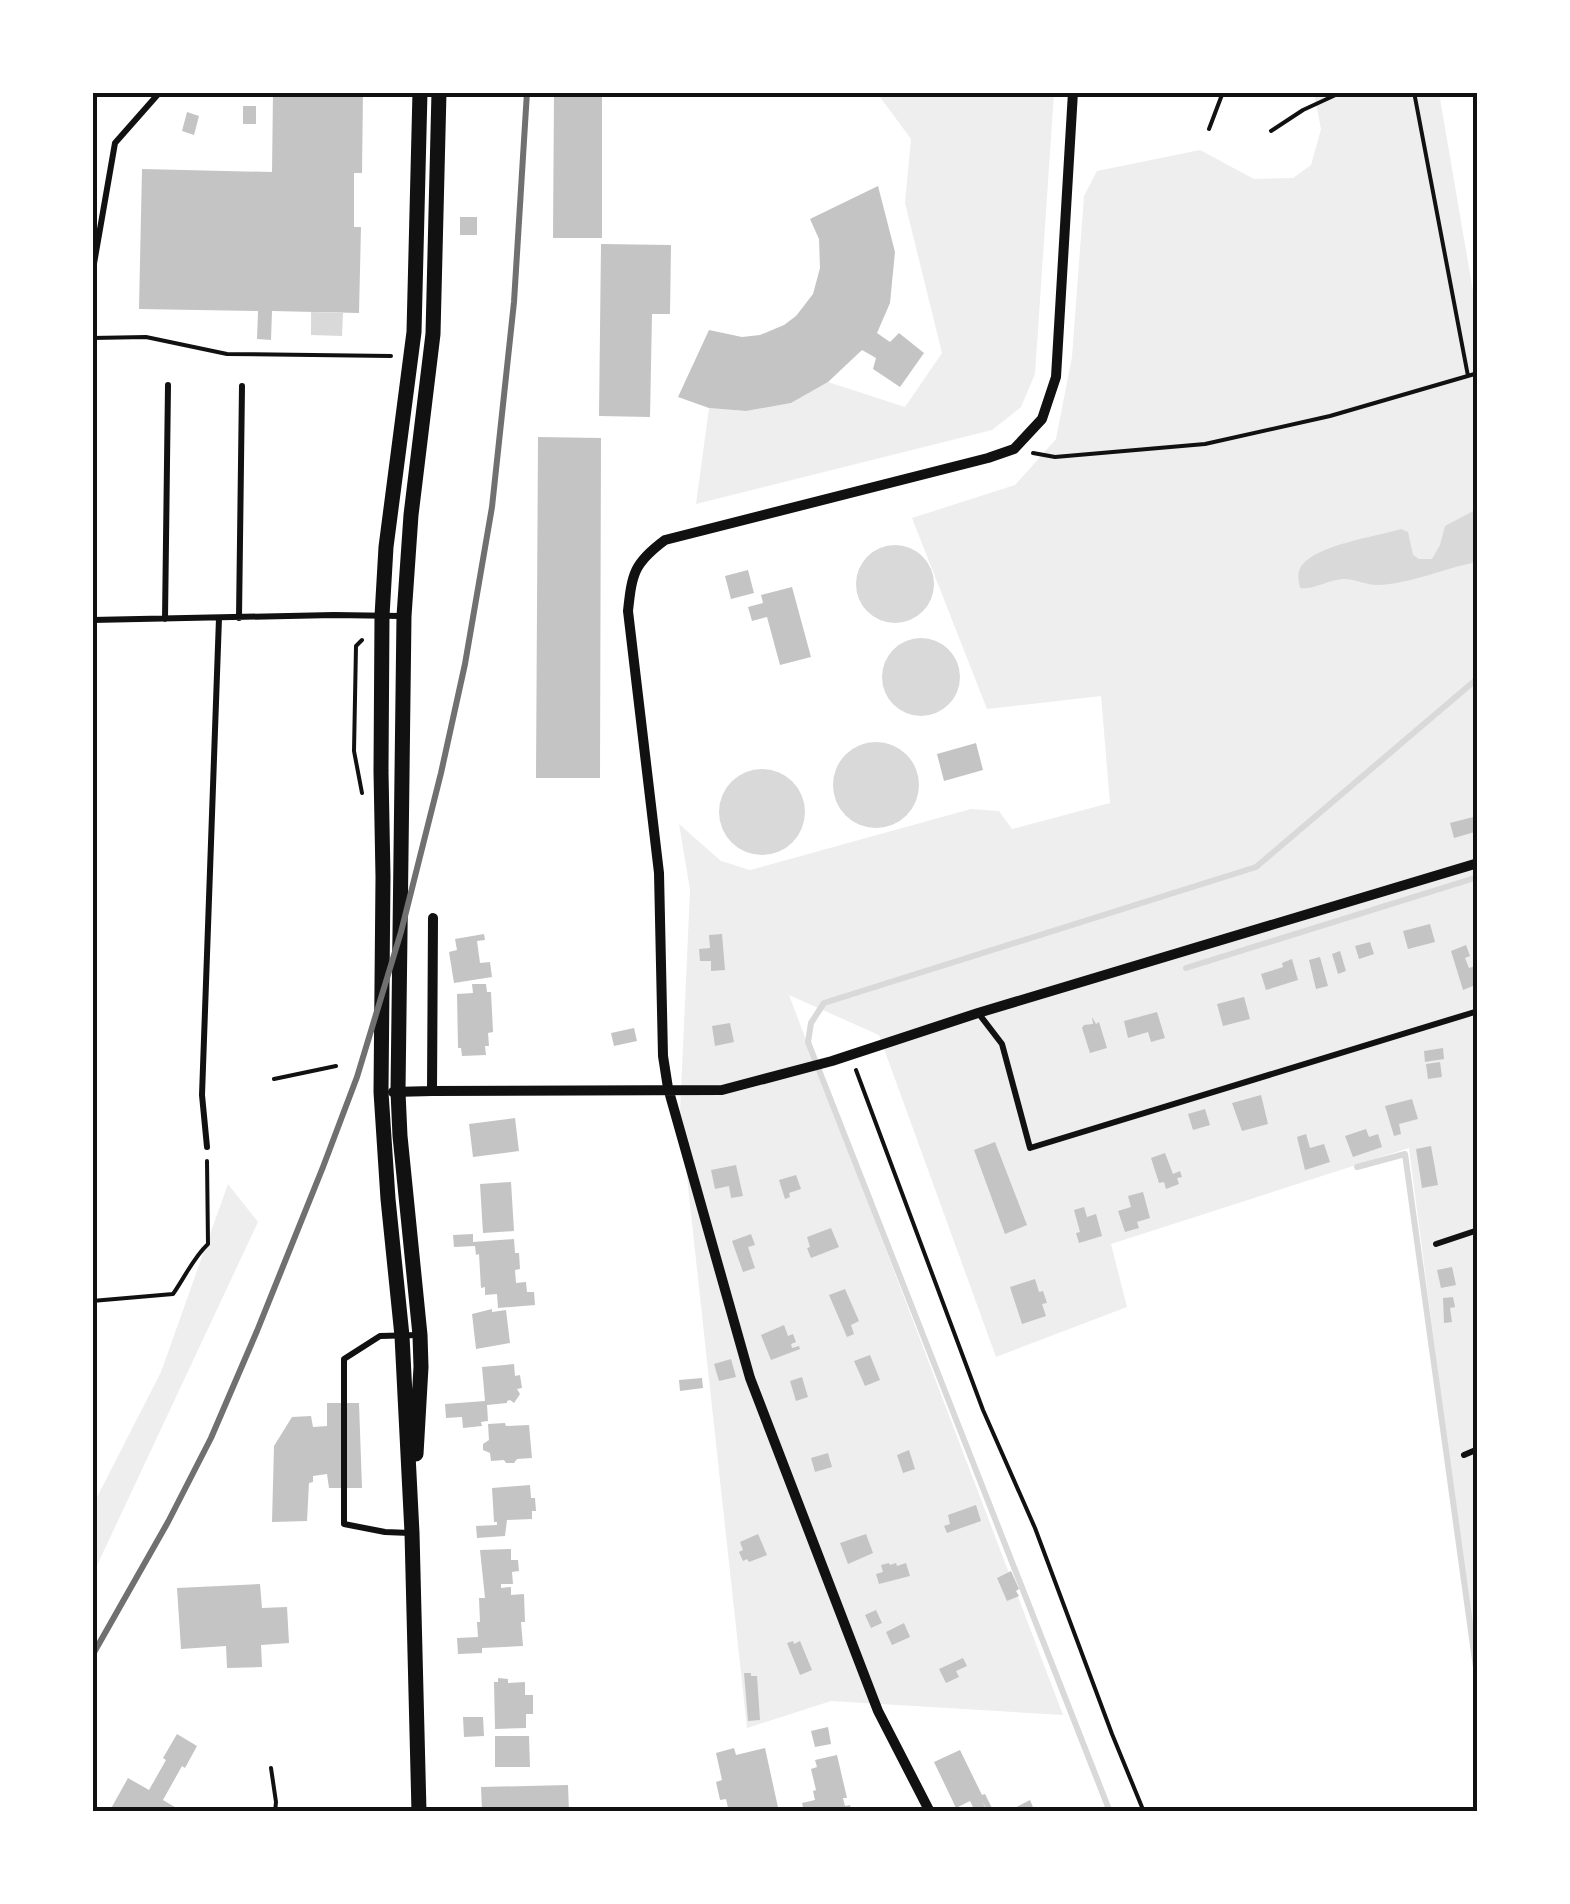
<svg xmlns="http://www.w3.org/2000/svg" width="1570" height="1904" font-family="'Work Sans',sans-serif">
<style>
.green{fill:#eee}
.water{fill:#d9d9d9}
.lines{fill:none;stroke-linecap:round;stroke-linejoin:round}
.stream{stroke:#d9d9d9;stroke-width:6}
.building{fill:#c4c4c4}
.path{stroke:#111;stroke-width:4}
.service{stroke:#111;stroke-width:6}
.minor{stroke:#111;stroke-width:10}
.tertiary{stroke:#111;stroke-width:15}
.rail{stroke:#707070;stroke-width:6}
.neatline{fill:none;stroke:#111;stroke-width:4}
</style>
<rect width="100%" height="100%" fill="#fff"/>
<path class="green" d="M877 93H1054L1035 374 1021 407 992 430 696 504 709 408 746 411 791 403 828 382 905 407 942 353 905 203 911 139Z
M1314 93H1439L1478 320 1477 1674 1409 1148 1111 1244 1127 1307 996 1357 879 1035 789 995 1063 1715 831 1701 747 1728 680 1113 690 890 679 824 721 861 750 870 971 809 999 811 1012 829 1110 803 1101 696 987 709 912 518 1015 485 1056 439 1072 357 1084 196 1097 171 1200 150 1254 179 1293 178 1311 165 1321 129Z
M228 1184 258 1222 93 1574V1505L161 1372Z"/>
<path class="water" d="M311 312 343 313 342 336 311 335Z
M1477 509V562C1444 568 1411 584 1377 585 1367 585 1357 580 1346 579 1330 578 1316 590 1300 588 1298 579 1297 572 1302 565 1319 544 1375 537 1401 529L1408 532 1413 555 1419 559H1432L1440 545 1445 526Z
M856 584a39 39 0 1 1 78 0a39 39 0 1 1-78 0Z
M882 677a39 39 0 1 1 78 0a39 39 0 1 1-78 0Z
M833 785a43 43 0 1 1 86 0a43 43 0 1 1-86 0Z
M719 812a43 43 0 1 1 86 0a43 43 0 1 1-86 0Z"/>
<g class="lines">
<path class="stream" d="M1476 786 1478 792
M1186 968 1478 877
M1357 1167 1405 1154 1478 1682
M1110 1812 808 1042 811 1023 824 1003 1256 867 1478 678"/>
</g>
<path class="building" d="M273 92H363L362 173H354V227H361L359 313 272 311 271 340 257 339 258 311 139 309 142 169 272 172Z
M554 92H602V238H553Z
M243 106H256V124H243Z
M187 112 199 116 194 135 182 131Z
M878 186 895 252 890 303 877 333 890 342 899 333 924 353 900 387 873 369 876 358 862 350 828 382 791 403 746 411 709 408 678 397 709 330 742 337 760 335 784 325 796 316 813 294 820 268 819 239 810 219Z
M460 217H477V235H460Z
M601 244 671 245 670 314H652L650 417 599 416Z
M538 437 601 438 600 778H536Z
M748 570 754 593 731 599 725 576Z
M792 587 811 657 780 665 767 617 752 621 748 607 763 603 761 595Z
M976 743 983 770 944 781 937 754Z
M1477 816 1478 831 1454 838 1450 823Z
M1430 924 1435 942 1408 949 1403 931Z
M484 934 485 940 477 941 480 963 490 962 492 977 454 983 449 952 457 950 455 939Z
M722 934 725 970 711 971V961H700L699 949 710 948 709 935Z
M1370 942 1374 954 1359 959 1355 946Z
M1466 945 1470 956 1465 958 1469 968 1478 965V984L1463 990 1451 951Z
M1340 951 1346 971 1338 974 1332 954Z
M1320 957 1328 986 1316 989 1309 960Z
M1292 959 1298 980 1266 990 1261 974 1283 967 1282 963Z
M472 984H486L487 992H491L493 1032 488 1033 489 1046H485L486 1055 462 1056 461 1048H458L457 994 473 993Z
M1244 997 1250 1019 1223 1026 1217 1004Z
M1157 1012 1165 1038 1151 1042 1148 1032 1128 1038 1124 1021Z
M1092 1017 1096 1024 1099 1022 1107 1048 1090 1053 1082 1028 1084 1025 1093 1024Z
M730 1023 734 1042 715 1046 712 1026Z
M634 1028 637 1041 614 1046 611 1033Z
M1443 1048 1444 1059 1425 1062 1424 1051Z
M1440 1062 1442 1077 1428 1079 1426 1064Z
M1261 1095 1268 1124 1242 1131 1232 1103Z
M1412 1099 1418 1119 1399 1124 1401 1134 1394 1136 1385 1106Z
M1205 1109 1210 1125 1193 1130 1188 1114Z
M515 1118 519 1151 473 1157 469 1124Z
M1366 1129 1369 1137 1378 1134 1382 1147 1353 1157 1345 1136Z
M1306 1134 1310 1148 1324 1144 1330 1162 1305 1170 1297 1137Z
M995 1142 1027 1225 1005 1234 974 1150Z
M1431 1146 1438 1185 1422 1188 1416 1149Z
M1165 1153 1173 1174 1180 1171 1182 1177 1177 1178 1179 1184 1166 1189 1164 1182 1159 1183 1151 1158Z
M736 1165 743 1196 731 1198 729 1186 715 1189 711 1170Z
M796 1175 801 1189 789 1193 790 1197 785 1199 779 1180Z
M511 1182 514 1231 483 1233 480 1184Z
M1143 1192 1150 1218 1137 1222 1139 1228 1125 1232 1118 1211 1131 1207 1128 1196Z
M1084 1207 1087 1217 1096 1214 1102 1236 1079 1243 1076 1233 1080 1232 1074 1210Z
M831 1228 839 1247 811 1258 807 1248 810 1247 807 1237Z
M473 1234V1242L514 1239 515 1253H519L520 1269 515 1270 516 1283 526 1282 527 1292H534L535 1305 498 1308 497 1294 485 1295V1287L481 1288 479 1254 476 1255 475 1246 454 1247 453 1235Z
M751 1234 755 1245 748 1247 755 1268 743 1272 732 1241Z
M1452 1267 1456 1285 1441 1288 1437 1270Z
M1035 1279 1039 1292 1043 1291 1047 1303 1042 1304 1046 1316 1022 1324 1010 1287Z
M845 1289 859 1321 851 1325 854 1334 847 1337 829 1295Z
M1453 1297 1455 1307 1450 1308 1452 1322 1444 1323 1443 1298Z
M492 1309V1312L506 1310 510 1343 476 1349 472 1314Z
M784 1325 788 1336 793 1334 796 1342 791 1344 792 1348 799 1346 800 1349 771 1360 761 1335Z
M870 1355 880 1380 865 1386 854 1361Z
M731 1359 736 1377 719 1381 714 1364Z
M514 1364 515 1376 520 1375 522 1388 517 1389 520 1394 514 1403 510 1400 507 1401V1403L487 1405 488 1421 481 1422 482 1426 463 1428 462 1417 446 1418 445 1404 485 1401 482 1367Z
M802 1377 808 1397 796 1401 790 1381Z
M702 1378 703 1388 680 1391 679 1380Z
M327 1403H359L362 1488H329L327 1474 313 1476V1482L309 1483 307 1521 272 1522 274 1446 292 1417 311 1416 313 1427 327 1426Z
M505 1423 506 1426 529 1425 532 1458 517 1459 514 1463H506L504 1460 491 1461 490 1453 483 1450V1444L489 1440 488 1424Z
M909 1450 915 1469 903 1473 897 1455Z
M828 1453 832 1467 815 1472 811 1458Z
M530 1485 531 1498H535L536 1511H532V1519L507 1520 505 1536 477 1538 476 1526 497 1525V1522H494L492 1488Z
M976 1505 981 1521 947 1533 944 1526 950 1524 948 1515Z
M758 1534 767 1555 749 1562 747 1559 743 1561 739 1552 743 1550 740 1542Z
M866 1534 873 1553 848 1564 840 1543Z
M511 1549V1560H518L519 1571 512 1572 513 1584H501V1588L511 1587V1595L524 1594 525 1622H521L523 1646 482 1648V1653L458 1654 457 1638 478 1637 477 1622H480L479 1598H485L480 1550Z
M889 1563 890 1565 896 1563 897 1566 906 1563 910 1576 879 1584 876 1574 883 1572 881 1565Z
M1011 1571 1019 1589 1016 1591 1019 1596 1007 1601 997 1578Z
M260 1584 262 1608 287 1607 289 1643 261 1645 262 1667 227 1668 226 1646 181 1649 177 1588Z
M876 1610 882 1623 871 1628 865 1615Z
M904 1623 910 1637 892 1645 886 1632Z
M793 1641 794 1644 800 1641 812 1670 800 1675 787 1643Z
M963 1658 967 1666 956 1671 959 1677 946 1683 939 1669Z
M744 1673H751V1676H757L760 1720 748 1721Z
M498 1678 508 1679V1683L525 1682V1695H533V1714H526V1728L495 1729 494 1682H498Z
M463 1717H483L484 1736 464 1737Z
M828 1727 831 1744 815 1747 811 1731Z
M177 1734 197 1746 185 1768 182 1766 163 1800 183 1812H109L128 1778 149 1790 166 1760 163 1758Z
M495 1736H529L530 1767H495Z
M734 1748 736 1755 765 1748 779 1812H729L726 1799 720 1800 716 1782 722 1780 716 1753Z
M960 1750 982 1795 985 1794 994 1812H987L983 1802 986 1812H964L973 1807 970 1801 956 1808 934 1762Z
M837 1755 847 1798H843L845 1806 850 1805 852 1812H804L802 1803 815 1800 813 1791 816 1790 811 1769 817 1767 815 1760Z
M568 1785 569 1812 482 1811 481 1787Z
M1030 1800 1035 1812H1007Z"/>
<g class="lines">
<path class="path" d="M1414 92 1468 376
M1209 129 1223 92
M1271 131 1303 110 1342 92
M92 338 146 337 227 354 391 356
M1033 453 1055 457 1205 444 1330 416 1478 373
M362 640 356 646 354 751 362 793
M856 1070 983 1410 1035 1528 1112 1734 1144 1812
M274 1079 336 1066
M92 1301 173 1294C185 1277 193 1258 208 1244L207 1161
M271 1768 276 1802 275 1812"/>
<path class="service" d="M92 275 115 143 160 92
M239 618 242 386
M165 619 168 385
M92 620 334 615 401 616
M979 1014 1002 1044 1030 1148 1478 1011
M207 1147 202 1095 219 618
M1436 1244 1478 1230
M1464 1455 1478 1449
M410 1533 385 1532 344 1524V1359L380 1336 419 1335"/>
<path class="minor" d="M433 918 432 1091 722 1090 832 1061 978 1013 1478 863
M393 1092 432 1091
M930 1812 878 1711 750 1378 668 1088 663 1056 659 873 628 611C632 573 634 563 665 540L988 458 1014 449 1042 419 1056 377 1073 92"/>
<path class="tertiary" d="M416 1454 421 1367 420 1335 400 1136 398 1092 404 616 411 515 433 334 439 92
M419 1812 412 1533 402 1336 388 1199 381 1092 383 877 381 771 382 616 386 547 414 332 420 92"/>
<path class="rail" d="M92 1656 168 1522 211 1438 257 1331 323 1167 357 1077 401 932 441 773 465 664 492 507 514 302 527 92"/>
</g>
<rect width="1570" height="1904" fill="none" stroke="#ffffff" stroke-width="190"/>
<rect x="95" y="95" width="1380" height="1714" class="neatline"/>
</svg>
